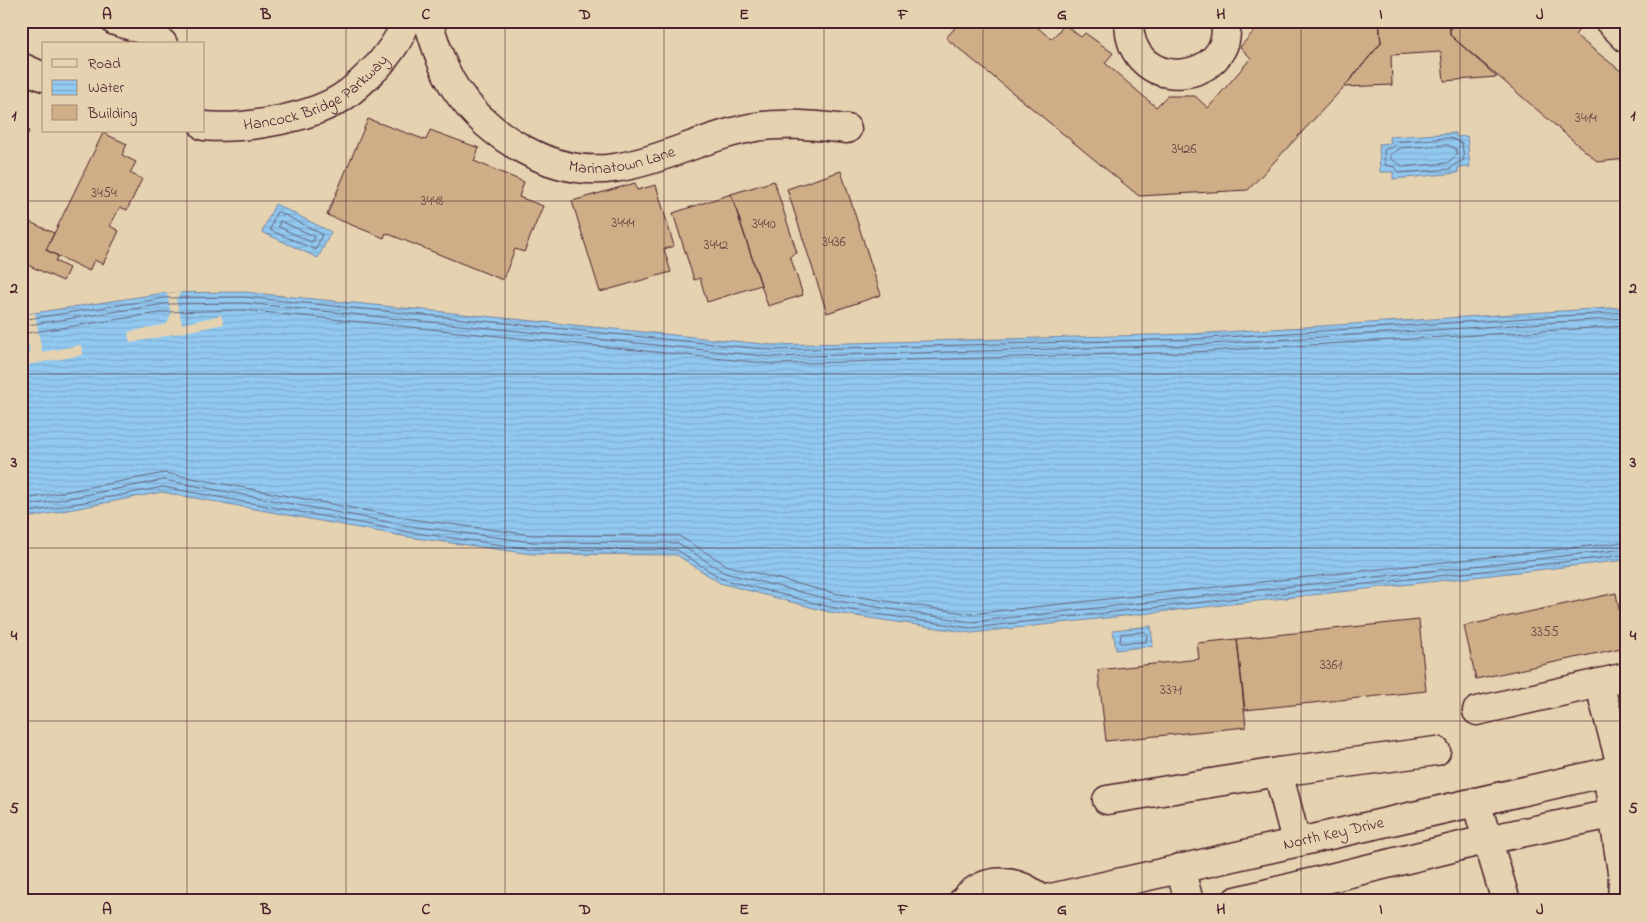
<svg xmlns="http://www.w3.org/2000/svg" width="1647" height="922" font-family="'Indie Flower',sans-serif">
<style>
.water{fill:url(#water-rules);stroke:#7585a2}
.pier{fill:#e5d2b0}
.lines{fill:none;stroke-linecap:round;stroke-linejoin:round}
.shore{stroke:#67637a;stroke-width:1}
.building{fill:#cead87;stroke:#4a1f2b}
.minor-casing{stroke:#4a1f2b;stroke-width:31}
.minor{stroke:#e5d2b0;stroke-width:28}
.grid{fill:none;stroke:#4a1f2b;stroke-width:1;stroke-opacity:0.55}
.labels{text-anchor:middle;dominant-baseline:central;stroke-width:5;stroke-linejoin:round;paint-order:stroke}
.number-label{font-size:14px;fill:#6b4242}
.street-label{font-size:16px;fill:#4a1f2b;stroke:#e5d2b0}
.neatline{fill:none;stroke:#4a1f2b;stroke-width:2}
.grid-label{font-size:16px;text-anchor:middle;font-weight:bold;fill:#4a1f2b}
</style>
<defs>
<pattern id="water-rules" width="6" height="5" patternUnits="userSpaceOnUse" patternTransform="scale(1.25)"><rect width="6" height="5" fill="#92c9f1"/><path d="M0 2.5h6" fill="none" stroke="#7faccf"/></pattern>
</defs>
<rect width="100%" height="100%" fill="#e5d2b0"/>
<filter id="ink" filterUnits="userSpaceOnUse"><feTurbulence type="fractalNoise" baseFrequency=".02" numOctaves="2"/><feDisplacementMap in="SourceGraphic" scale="10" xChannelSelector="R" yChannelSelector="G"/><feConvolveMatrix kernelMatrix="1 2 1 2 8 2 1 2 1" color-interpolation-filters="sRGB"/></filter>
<g filter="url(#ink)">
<path class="water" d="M1456 133V137L1467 136 1470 167 1458 168V173L1393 179V172H1380L1379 144 1391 143 1389 137Z
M275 204 331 232 318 258 262 232Z
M244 292 773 345 1192 334 1626 307V560L971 633 829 612 720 583 677 555 532 554 408 537 162 492 21 519V315L164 293Z
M1151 626 1153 646 1116 650 1113 630Z"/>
<path class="pier" d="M181 292 176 299 182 324 221 315 224 324 130 343 128 332 167 324 171 314 167 293Z
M35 313 42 352 81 345 83 355 21 366V355L30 353 23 315Z"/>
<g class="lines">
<path class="shore" d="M1450 138 1462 143 1464 160 1455 164 1451 169 1400 173 1395 167 1385 165 1384 150 1393 147 1397 142Z
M1448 145 1456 149 1457 155 1447 163 1404 167 1391 159V154L1401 148Z
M279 212 322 234 316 250 270 230 276 213Z
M280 221 314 236V241L311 242 279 227Z
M21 320 165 298 244 297 773 350 1193 339 1626 312
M21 326 165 304 244 303 773 357 1193 345 1626 318
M21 334 166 312 243 310 773 364 1193 352 1626 326
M21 500 165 473 411 519 533 535 679 536 728 566 833 593 971 614 1626 542
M21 507 164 480 410 526 533 542 678 543 725 573 832 600 971 622 1626 549
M21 514 163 487 409 532 532 549 677 550 722 579 830 607 971 628 1626 555
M1145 632 1147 634 1146 642 1120 643 1121 634Z"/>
</g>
<path class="building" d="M961 21H1030L1051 39 1065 25 1081 37 1085 33 1113 53 1105 63 1156 107 1167 96H1195L1208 108 1251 58 1240 47 1263 21 1269 26 1273 21H1379L1381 43 1344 87 1248 190 1139 196 946 38Z
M1379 21H1450V35L1497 77 1444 81 1441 52 1391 55 1392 85 1344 87 1381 43Z
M1450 21H1579L1583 25 1575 35 1626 75V159L1598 162 1450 35Z
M368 119 426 140 430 130 479 148 474 161 524 182 519 197 543 206 524 252 515 249 503 280 386 233 384 238 327 215Z
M21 127 29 131 21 148Z
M103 133 127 144 122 155 136 162 130 173 142 179 127 210 120 207 110 226 119 231 103 264 94 260 89 271 46 250Z
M841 171 881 295 827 313 787 189Z
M774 181 797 253 790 256 803 295 768 306 731 194Z
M635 183 637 190 656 185 674 246 664 249 671 272 600 292 572 201Z
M731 194 761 285 707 302 700 278 694 280 673 213Z
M21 218 54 233 46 250 58 256 55 261 69 268 63 281 21 262Z
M1616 593 1626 647 1476 679 1464 626Z
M1419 620 1426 691 1245 710 1237 639Z
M1237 639 1246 727 1106 741 1098 670 1199 659 1197 643Z"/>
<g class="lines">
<g class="minor-casing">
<g id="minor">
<path d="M115 21 150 32 163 44"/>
<path id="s1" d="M428 21C435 44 442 68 455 88 488 137 553 177 614 168 663 161 707 135 756 127 786 122 817 126 847 129"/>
<path d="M1129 21C1129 99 1237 83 1225 21"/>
<path d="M1609 21 1626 38"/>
<path d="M21 67 44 77"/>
<path id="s2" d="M204 126C243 130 315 118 347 94 358 86 368 75 378 66 389 53 401 38 406 21"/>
<path d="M1599 683 1622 769"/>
<path d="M1477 711 1626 677"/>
<path d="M1278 772 1296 841"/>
<path d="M1607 772 1623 879 1622 901"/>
<path d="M1107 800 1278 772 1436 751"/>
<path d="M1476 802 1506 901"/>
<path d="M1180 868 1189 901"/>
<path id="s3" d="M1042 900 1626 768"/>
<path d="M963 901C984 875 1021 878 1042 901"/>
<path d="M1236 901 1477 842 1626 811"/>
</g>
</g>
<use href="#minor" class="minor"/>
</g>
</g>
<path class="grid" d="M187 21V44M346 21V901M505 21V901M664 21V901M824 21V901M983 21V901M1142 21V901M1301 21V901M1460 21V901M187 131V901M21 201H1626M21 374H1626M21 548H1626M21 721H1626"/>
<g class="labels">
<g class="number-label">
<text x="1586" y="118">3414</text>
<text x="1184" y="149">3426</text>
<text x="104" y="193">3454</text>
<text x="432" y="201">3448</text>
<text x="623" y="223">3444</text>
<text x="764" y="224">3440</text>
<text x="834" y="242">3436</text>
<text x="716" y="245">3442</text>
<text x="1545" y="632">3355</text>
<text x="1331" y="665">3361</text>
<text x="1171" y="690">3371</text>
</g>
<g class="street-label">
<text stroke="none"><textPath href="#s2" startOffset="121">Hancock Bridge Parkway</textPath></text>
<text stroke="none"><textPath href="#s1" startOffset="268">Marinatown Lane</textPath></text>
<text stroke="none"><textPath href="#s3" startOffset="299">North Key Drive</textPath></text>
</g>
</g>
<rect width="1647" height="922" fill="none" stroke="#e5d2b0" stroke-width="55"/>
<rect x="42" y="42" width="162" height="90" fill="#e5d2b0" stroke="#a78a7b"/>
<rect x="52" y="59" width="25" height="8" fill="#e5d2b0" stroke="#a78a7b"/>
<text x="88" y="68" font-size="15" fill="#4a1f2b">Road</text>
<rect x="52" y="80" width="25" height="15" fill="url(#water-rules)" stroke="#a78a7b"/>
<text x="88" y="92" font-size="15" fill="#4a1f2b">Water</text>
<rect x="52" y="105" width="25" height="15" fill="#cead87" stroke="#a78a7b"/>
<text x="88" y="118" font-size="15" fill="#4a1f2b">Building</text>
<rect x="28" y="28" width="1592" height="866" class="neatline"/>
<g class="grid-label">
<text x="107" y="19">A</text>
<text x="266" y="19">B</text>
<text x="426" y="19">C</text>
<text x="585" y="19">D</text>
<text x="744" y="19">E</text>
<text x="903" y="19">F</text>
<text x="1062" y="19">G</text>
<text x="1221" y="19">H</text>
<text x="1381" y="19">I</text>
<text x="1540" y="19">J</text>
<text x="14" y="120">1</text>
<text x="1633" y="120">1</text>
<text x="14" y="293">2</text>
<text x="1633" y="293">2</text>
<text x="14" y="467">3</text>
<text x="1633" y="467">3</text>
<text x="14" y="640">4</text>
<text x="1633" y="640">4</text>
<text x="14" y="813">5</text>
<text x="1633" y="813">5</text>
<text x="107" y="914">A</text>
<text x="266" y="914">B</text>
<text x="426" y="914">C</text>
<text x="585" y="914">D</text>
<text x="744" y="914">E</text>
<text x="903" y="914">F</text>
<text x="1062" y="914">G</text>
<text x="1221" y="914">H</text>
<text x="1381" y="914">I</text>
<text x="1540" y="914">J</text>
</g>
</svg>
